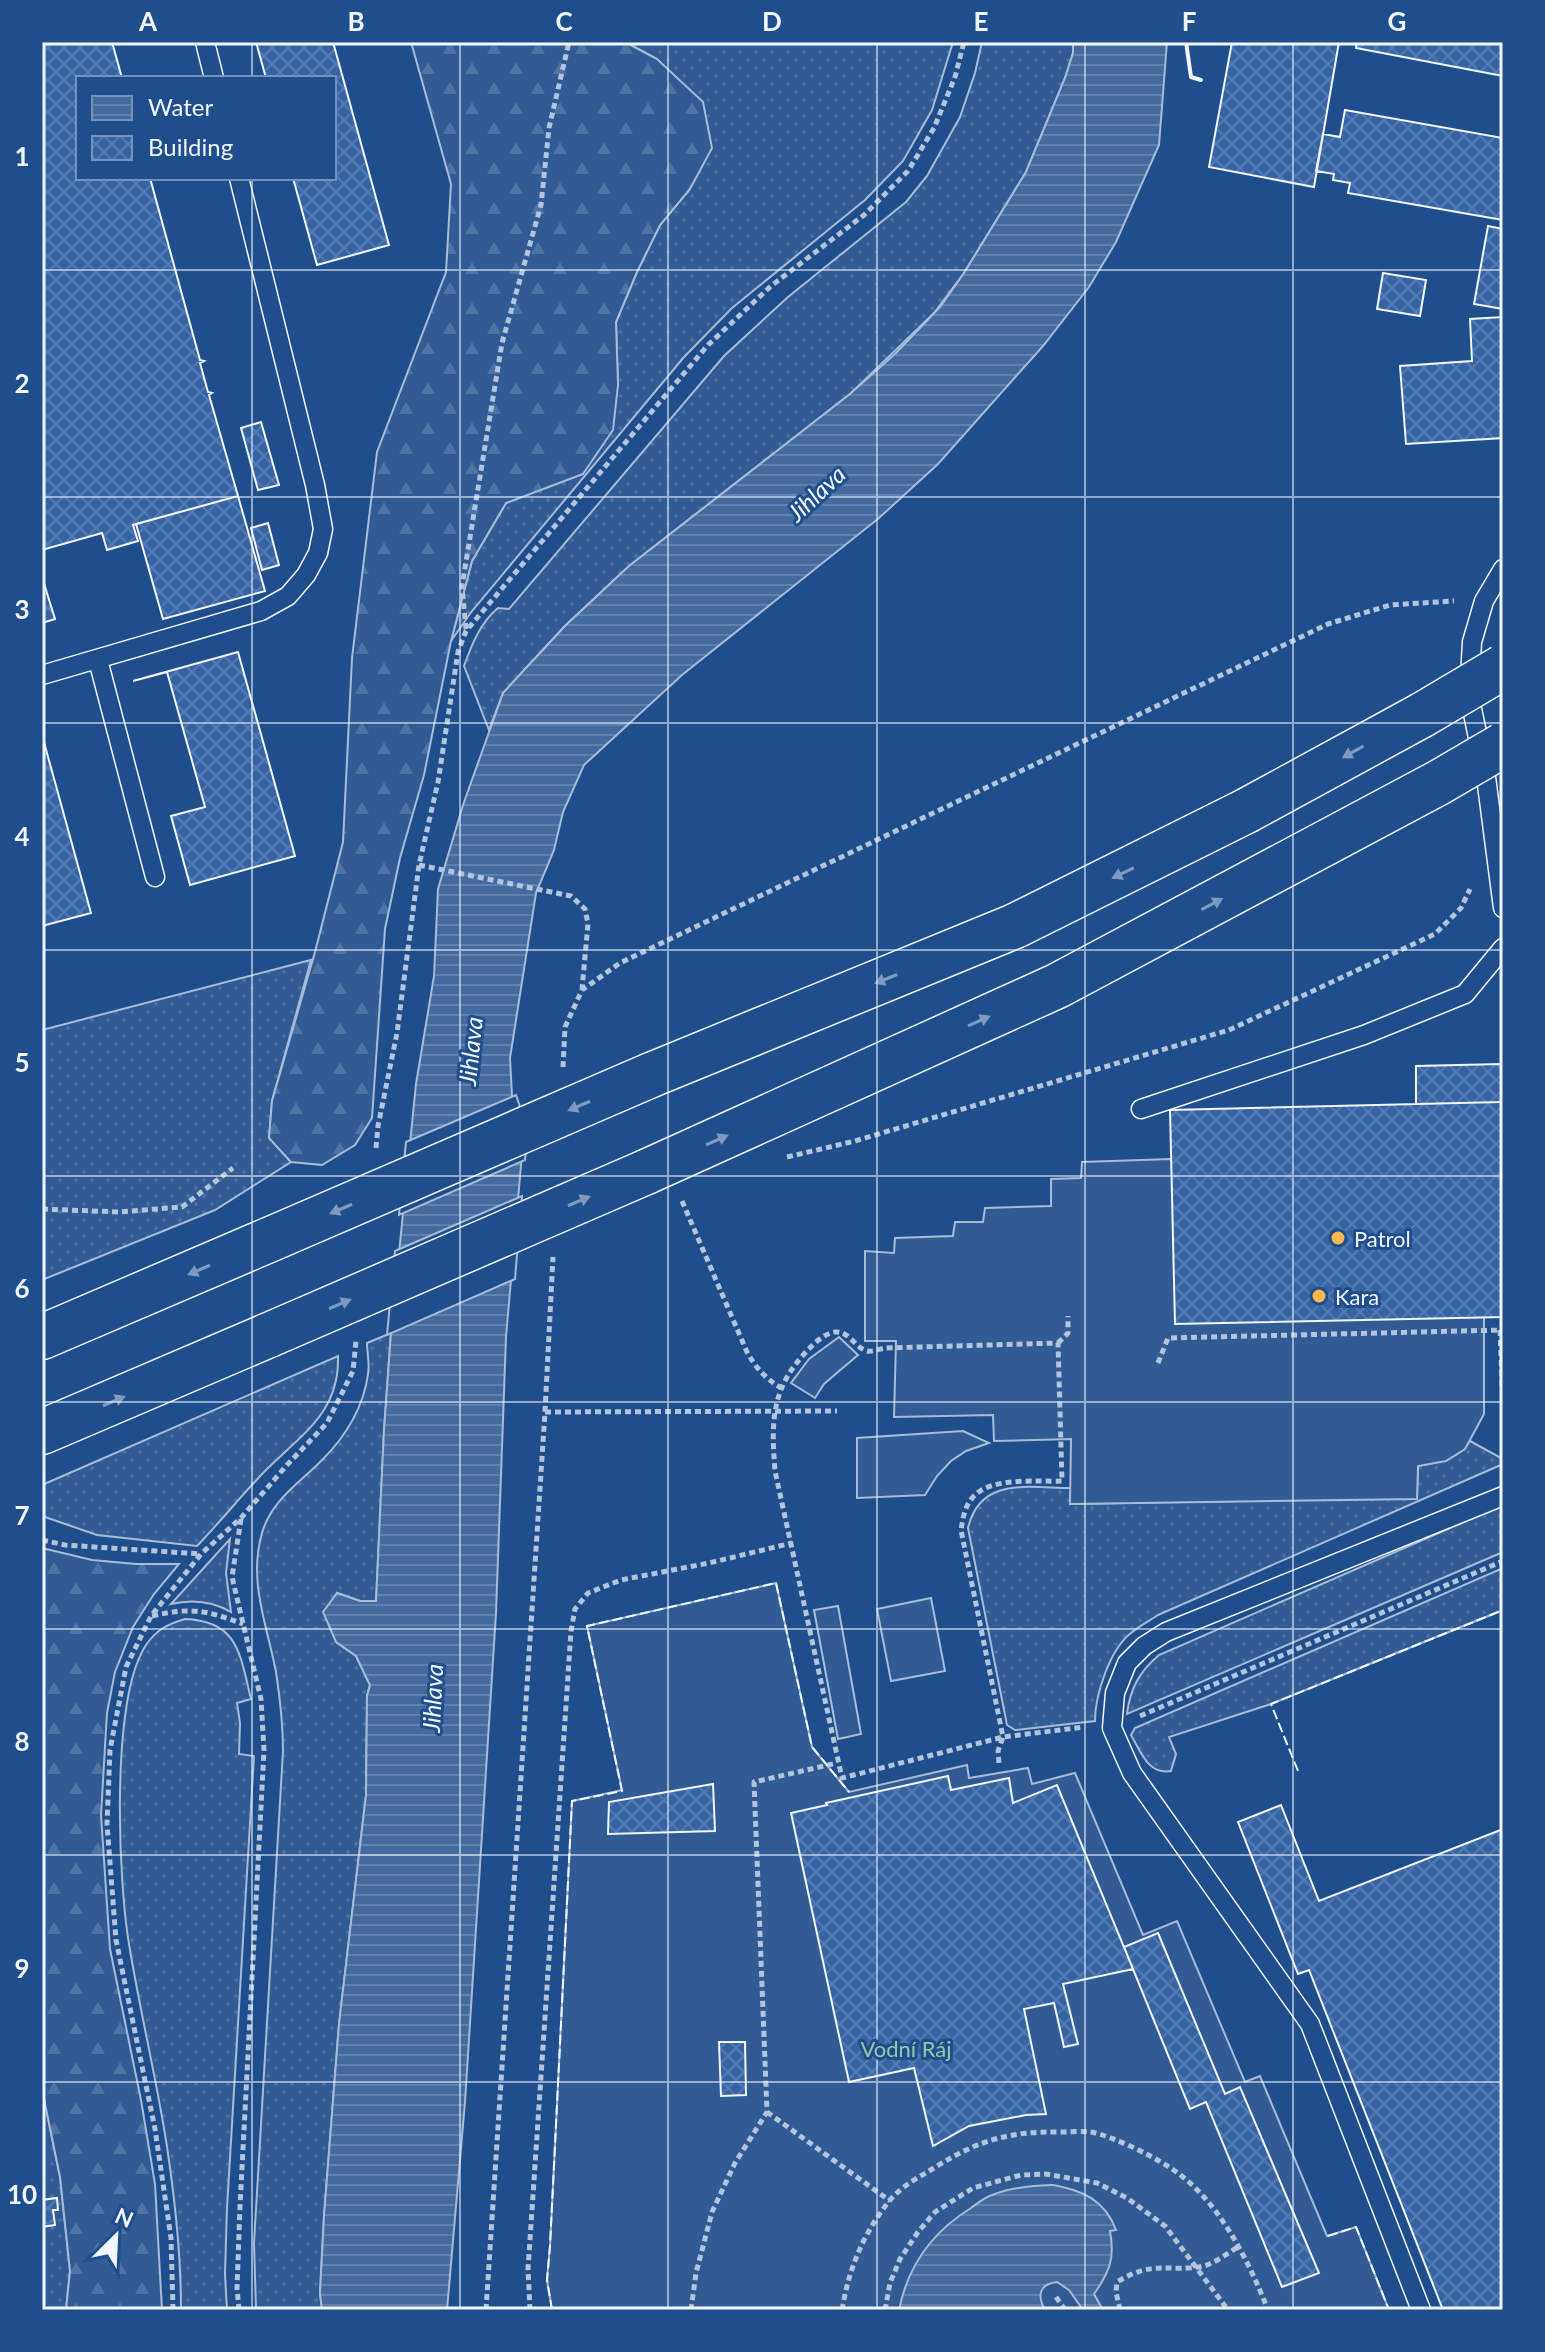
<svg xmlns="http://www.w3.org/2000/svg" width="1545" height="2352" font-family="Lato,sans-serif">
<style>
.grass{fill:url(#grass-dots);stroke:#a8bbd7;stroke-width:2}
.forest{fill:url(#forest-firs);stroke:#a8bbd7;stroke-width:2}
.built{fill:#305b95;stroke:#a8bbd7;stroke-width:2}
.water{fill:url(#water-rules);stroke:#a8bbd7;stroke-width:2}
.pier{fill:#1f4e8c;stroke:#a8bbd7;stroke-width:2}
.building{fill:url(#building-cross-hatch);stroke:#f2f6ff;stroke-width:2}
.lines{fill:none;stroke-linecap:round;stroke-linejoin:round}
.service-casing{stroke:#f2f6ff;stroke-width:21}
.trunk-casing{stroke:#f2f6ff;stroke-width:47}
.path{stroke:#b3c4dc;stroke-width:5;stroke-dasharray:6 4;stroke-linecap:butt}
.service{stroke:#1f4e8c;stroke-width:18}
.trunk{stroke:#1f4e8c;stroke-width:44}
.trunk-bridge-casing{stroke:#f2f6ff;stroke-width:47;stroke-linecap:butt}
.trunk-bridge{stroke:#1f4e8c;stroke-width:44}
.fence{stroke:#f2f6ff;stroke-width:2;stroke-dasharray:10 4;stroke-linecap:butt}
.wall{stroke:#f2f6ff;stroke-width:4}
.oneway{fill:#7e9ac0}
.grid{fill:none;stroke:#f2f6ff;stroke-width:2;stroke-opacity:0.55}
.poi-dot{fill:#ffb74d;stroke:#1f4e8c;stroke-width:3}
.labels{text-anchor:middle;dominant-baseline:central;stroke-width:6;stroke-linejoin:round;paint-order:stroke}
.poi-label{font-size:22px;fill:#f2f6ff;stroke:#1f4e8c;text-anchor:start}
.park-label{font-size:22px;fill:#97c8a6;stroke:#1f4e8c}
.water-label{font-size:24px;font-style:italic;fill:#f2f6ff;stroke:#1f4e8c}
.neatline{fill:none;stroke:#f2f6ff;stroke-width:3}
.grid-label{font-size:26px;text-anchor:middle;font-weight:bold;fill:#f2f6ff}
</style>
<defs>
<pattern id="grass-dots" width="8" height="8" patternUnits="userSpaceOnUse" patternTransform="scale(2)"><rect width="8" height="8" fill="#305b95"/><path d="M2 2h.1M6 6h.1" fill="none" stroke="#4e73a5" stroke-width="1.8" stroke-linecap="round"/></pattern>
<pattern id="forest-firs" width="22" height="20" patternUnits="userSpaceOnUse" patternTransform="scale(2)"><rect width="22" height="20" fill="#305b95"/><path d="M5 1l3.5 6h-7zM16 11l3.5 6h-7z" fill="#4e73a5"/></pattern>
<pattern id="water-rules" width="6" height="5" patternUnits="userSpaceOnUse" patternTransform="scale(2)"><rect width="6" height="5" fill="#446ba0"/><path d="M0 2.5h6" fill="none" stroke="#5f81ae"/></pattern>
<pattern id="building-cross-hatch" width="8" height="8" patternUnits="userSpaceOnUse" patternTransform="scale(2)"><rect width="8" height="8" fill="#3563a3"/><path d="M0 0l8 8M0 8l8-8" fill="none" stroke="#537ab1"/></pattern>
</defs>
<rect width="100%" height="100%" fill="#1f4e8c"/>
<path class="grass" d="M625 42H953L932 110 903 161 865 200 732 308 684 357 472 611 451 641 472 561 506 503 583 474 618 385 616 322 637 272 660 225 690 189 657 59Z
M982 42H1073V53L1065 78 1026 172 964 273 934 313 850 394 629 566 565 626 503 693 489 730 464 666C472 644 480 623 498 608L509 609 724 356 788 297 906 202 927 176 960 117 975 73Z
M311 960 272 1101 269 1138 291 1162 215 1210 42 1280V1030Z
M391 1333 384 1430 376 1602 360 1601 337 1593 336 1642 356 1656 370 1685 367 1696 366 1795 339 2024 324 2216 320 2293 322 2310H256L254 2243 283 1751C283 1724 280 1698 276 1672 267 1625 248 1581 262 1533 272 1499 300 1483 323 1459 346 1436 364 1406 368 1374 370 1364 367 1353 367 1343Z
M338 1356C340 1414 299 1436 264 1472 241 1496 220 1522 197 1546L97 1535 42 1516V1485Z
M1470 1441 1503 1459V1464L1158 1615C1149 1621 1139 1626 1131 1633 1110 1649 1095 1695 1095 1721L1015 1730 1007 1725 968 1528C980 1476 1029 1488 1071 1488L1070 1504 1417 1498 1418 1466C1438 1462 1458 1460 1470 1441Z
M1503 1505V1552L1127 1714C1130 1689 1139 1672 1159 1655Z
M230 1539 226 1573 231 1612C212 1601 192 1599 171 1604Z
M1503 1568V1610L1271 1704 1169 1737 1176 1754 1171 1771C1148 1775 1141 1752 1131 1735L1135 1728Z
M185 1619C239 1621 240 1655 251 1699L237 1703 240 1723 239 1754 254 1756 227 2208 225 2274 227 2310H181C181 2256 175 2200 167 2147 157 2081 141 2016 130 1950 118 1884 110 1700 146 1645 156 1630 168 1624 185 1619Z
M42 2089 60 2177 70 2271 66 2310H42Z"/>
<path class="forest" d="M411 42H625L657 59 703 102 712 148 690 189 660 225 637 272 616 322 618 385 613 430 583 474 506 503 472 561 451 641 424 775 400 858 385 929 372 1118 355 1145 322 1165 291 1162 269 1138 272 1101 315 952 343 842 352 658 377 452 446 272 451 184Z
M42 1548 92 1560 136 1564H179L154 1594 133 1627 115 1672 107 1713 101 1815 110 1949 141 2100 155 2184 162 2310H66L70 2271 60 2177 42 2089Z"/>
<path class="built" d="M1171 1159 1484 1317V1414L1465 1449 1446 1461 1418 1466 1417 1499 1070 1504 1071 1439 994 1441 993 1415 894 1417 896 1341H865V1251L894 1253 895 1238 953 1236 955 1222H983L985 1208 1051 1206V1179L1081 1178 1082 1162Z
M839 1337 858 1355 824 1384 815 1398 791 1383 809 1359Z
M963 1431 989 1443 966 1451 951 1461 937 1476 925 1495 857 1498V1438Z
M776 1583 812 1747 849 1792 967 1765 969 1778 1028 1768 1032 1784 1075 1773 1143 1935 1177 1921 1245 2082 1260 2076 1327 2236 1356 2227 1389 2310H552L547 2280 550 2246 572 1801 622 1790 587 1626Z
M931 1598 945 1671 891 1681 877 1609Z
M838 1606 861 1734 838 1739 814 1610Z"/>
<path class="water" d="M1073 42H1167L1159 145 1116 242 1089 287 1043 346 938 464 879 518 682 675 584 765 563 812 554 850 536 893 510 1058 512 1096 524 1131 506 1337 496 1613 465 2102 447 2310H322L320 2293 324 2216 339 2024 366 1795 367 1696 370 1685 356 1656 336 1642 323 1612 337 1593 360 1601H376L384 1430 391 1333 416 1084 434 976 438 889 463 805 503 693 565 626 629 566 850 394 896 353 940 307 964 273 1026 172 1065 78 1073 53Z
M1053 2185C1082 2190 1105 2200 1116 2230L1110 2231C1115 2258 1110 2271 1094 2294L1103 2310H1083L1069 2290 1057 2282C1039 2284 1037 2296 1045 2310H899C908 2265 932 2232 971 2208 978 2203 985 2197 992 2195 1011 2187 1034 2186 1053 2185Z"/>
<path class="pier" d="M516 1095 528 1131 525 1160 399 1215 406 1142Z
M522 1196 515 1279 387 1335 395 1251Z"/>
<path class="building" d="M42 42H112L122 78H78V178H150L200 360 204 361 200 363 208 392 212 393 209 395 238 496 133 525 138 541 107 550 102 533 42 550Z
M256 42H333L389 245 317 265 293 178H334V78H266Z
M1232 42H1339L1314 187 1209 167Z
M1357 42H1503V76L1356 48Z
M1345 110 1503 138V220L1348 193 1350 183 1333 180 1334 174 1316 171 1323 134 1340 137Z
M1488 226 1503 229V309L1474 304Z
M1383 273 1426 280 1420 316 1377 309Z
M1503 317V438L1406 444 1400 366 1472 361 1470 319Z
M261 422 279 485 258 490 241 428Z
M238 496 265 591 163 619 136 524Z
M268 523 279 565 262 570 251 528Z
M42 577 55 619 42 623Z
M238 652 295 856 190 885 171 816 205 807 167 672 133 681Z
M42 735 91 913 42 926Z
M1501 1064 1502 1102 1416 1104V1066Z
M1502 1102 1503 1317 1175 1324 1170 1110Z
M948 1776 951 1790 1009 1778 1013 1803 1057 1785 1133 1969 1063 1984 1078 2044 1064 2047 1054 2003 1024 2009 1046 2114 1026 2115 969 2126 933 2146 914 2068 849 2082 791 1813 827 1805 826 1803Z
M713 1784 715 1831 608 1834 609 1802Z
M1281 1805 1319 1901 1503 1829V2310H1443L1309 1970 1298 1974 1238 1822Z
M1158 1933 1225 2094 1240 2087 1319 2273 1282 2287 1206 2102 1190 2109 1124 1947Z
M719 2042H745L746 2095 721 2096Z
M57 2198 58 2210H53L55 2225 42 2227V2200Z"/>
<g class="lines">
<g class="service-casing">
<path id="service" d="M205 42 214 78
M1503 569 1484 601 1472 642 1469 694 1486 777 1503 908
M98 660 155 877
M42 675 261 611 288 596 306 575 318 553 323 529 315 485 239 178
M1141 1109 1364 1035 1465 994 1503 948
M1421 2310 1310 2024 1132 1773 1112 1728 1115 1693 1127 1663 1144 1646 1166 1632 1503 1496"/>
</g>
<g class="trunk-casing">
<path id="trunk" d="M651 1075 1015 926 1246 811 1422 715
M646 1172 1057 986 1438 783
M42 1337 271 1239
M42 1432 269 1335"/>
</g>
<path class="path" d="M466 629 462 586 502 343 541 205 549 128 569 42
M419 865 571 896 585 909 588 924 582 989
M563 1067 565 1027 582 990 620 963 1328 624 1390 605 1454 601
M376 1148 378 1126 397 1033 419 865 438 782 458 652 466 631 708 345 771 286 864 215 908 171 934 128 955 77 964 42
M787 1157 855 1141 1229 1030 1435 934 1461 908 1470 889
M682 1201 747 1352C756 1368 765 1378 781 1388
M42 1209 118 1212 182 1207 233 1168
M1500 1330 1503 1405
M1058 1343 1068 1333V1316
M1158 1363 1168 1338 1503 1330
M545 1412 837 1411
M42 1540 65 1545 201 1554
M152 1616C191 1607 206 1610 243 1624
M1140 1716 1503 1561
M999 1763 998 1751 1003 1737 961 1530C963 1518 965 1504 975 1495 993 1477 1038 1482 1062 1481L1058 1343 885 1348C880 1349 872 1352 867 1351 855 1348 850 1331 835 1332 826 1333 815 1342 809 1349 771 1387 771 1421 775 1471L842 1778 1003 1737 1084 1727
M767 2112 890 2201
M1056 2297 1065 2310
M173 2310 171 2238 155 2129 116 1940 107 1824 110 1750 126 1667 151 1616 201 1554 241 1518 287 1465 327 1423 353 1371 356 1341
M239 2310 237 2288 240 2206 264 1750 261 1699 232 1577 241 1519
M486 2310 545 1412 553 1257
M530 2310 528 2269 571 1631 575 1609 588 1593 621 1580 709 1563 792 1543
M691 2310 696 2273 712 2212 735 2163 767 2112 754 1782 837 1763
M842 2310C849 2268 863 2234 890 2200 902 2186 919 2177 934 2168 978 2140 1010 2131 1061 2132 1071 2132 1082 2131 1091 2132 1112 2136 1151 2155 1169 2167 1217 2197 1248 2259 1268 2310
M885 2310 890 2283 900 2259 918 2232 935 2212 973 2188 1021 2175 1046 2174 1097 2183 1127 2198 1165 2226 1228 2310
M1120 2310 1116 2292 1117 2282C1154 2259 1168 2273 1204 2266 1215 2263 1228 2253 1238 2247"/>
<use href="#service" class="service"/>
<use href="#trunk" class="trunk"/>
<g class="trunk-bridge-casing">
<path id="trunk-bridge" d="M1422 715 1503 667
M1438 783 1503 745
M271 1239 651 1075
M269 1335 646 1172"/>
</g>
<use href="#trunk-bridge" class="trunk-bridge"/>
<path class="fence" d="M1298 1771 1271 1704 1503 1610
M1328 2236 1356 2227 1389 2310
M552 2310 547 2280 550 2246 572 1801 622 1791 587 1626 776 1583 812 1747 849 1792"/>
<path class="wall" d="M1186 42 1191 77 1201 80"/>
</g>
<defs><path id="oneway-solid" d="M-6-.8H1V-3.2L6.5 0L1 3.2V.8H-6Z" transform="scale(2)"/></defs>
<g class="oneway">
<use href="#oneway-solid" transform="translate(1353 752) rotate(151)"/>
<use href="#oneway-solid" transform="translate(1123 873) rotate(154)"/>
<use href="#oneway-solid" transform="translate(1212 904) rotate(-28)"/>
<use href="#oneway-solid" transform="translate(886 979) rotate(158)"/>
<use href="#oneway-solid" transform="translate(979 1021) rotate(-24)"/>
<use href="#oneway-solid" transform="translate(579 1106) rotate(157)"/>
<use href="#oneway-solid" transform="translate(717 1140) rotate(-24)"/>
<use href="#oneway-solid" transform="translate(579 1201) rotate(-23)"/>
<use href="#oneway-solid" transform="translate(341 1209) rotate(157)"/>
<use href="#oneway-solid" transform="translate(199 1270) rotate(157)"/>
<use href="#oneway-solid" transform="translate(340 1304) rotate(-23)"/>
<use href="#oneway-solid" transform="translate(114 1401) rotate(-23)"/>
</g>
<path class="grid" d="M252 42V78M460 42V2310M668 42V2310M877 42V2310M1085 42V2310M1293 42V2310M252 178V2310M42 270H1503M42 497H1503M42 723H1503M42 950H1503M42 1176H1503M42 1402H1503M42 1629H1503M42 1855H1503M42 2082H1503"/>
<g class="poi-dot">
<circle cx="1338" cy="1238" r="8"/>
<circle cx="1319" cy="1296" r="8"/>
</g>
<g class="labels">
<g class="poi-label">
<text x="1354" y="1238">Patrol</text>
<text x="1335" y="1296">Kara</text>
</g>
<g class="park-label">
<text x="906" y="2048">Vodní Ráj</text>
</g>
<g class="water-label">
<text transform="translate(816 493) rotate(-43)">Jihlava</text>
<text transform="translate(470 1051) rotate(-84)">Jihlava</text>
<text transform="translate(432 1698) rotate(-87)">Jihlava</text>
</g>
</g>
<rect width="1545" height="2352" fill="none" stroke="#1f4e8c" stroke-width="88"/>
<rect x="76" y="76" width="260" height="104" fill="#1f4e8c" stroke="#7391ba" stroke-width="2"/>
<rect x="92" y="96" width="40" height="24" fill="url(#water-rules)" stroke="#7391ba" stroke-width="2"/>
<text x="148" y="116" font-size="24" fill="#f2f6ff">Water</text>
<rect x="92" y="136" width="40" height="24" fill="url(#building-cross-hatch)" stroke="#7391ba" stroke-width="2"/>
<text x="148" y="156" font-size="24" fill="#f2f6ff">Building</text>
<g transform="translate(116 2236) rotate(24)" stroke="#1f4e8c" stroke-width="6" paint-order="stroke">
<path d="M0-6L14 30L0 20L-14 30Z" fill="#f2f6ff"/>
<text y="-12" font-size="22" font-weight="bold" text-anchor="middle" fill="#f2f6ff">N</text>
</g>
<rect x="44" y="44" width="1457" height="2264" class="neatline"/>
<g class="grid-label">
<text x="148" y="31">A</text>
<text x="356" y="31">B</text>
<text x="564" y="31">C</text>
<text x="772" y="31">D</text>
<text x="981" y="31">E</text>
<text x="1189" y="31">F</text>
<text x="1397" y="31">G</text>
<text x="22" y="166">1</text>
<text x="22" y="393">2</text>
<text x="22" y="619">3</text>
<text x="22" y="846">4</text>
<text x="22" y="1072">5</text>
<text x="22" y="1298">6</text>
<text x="22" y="1525">7</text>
<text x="22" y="1751">8</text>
<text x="22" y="1978">9</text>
<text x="22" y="2204">10</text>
</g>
</svg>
